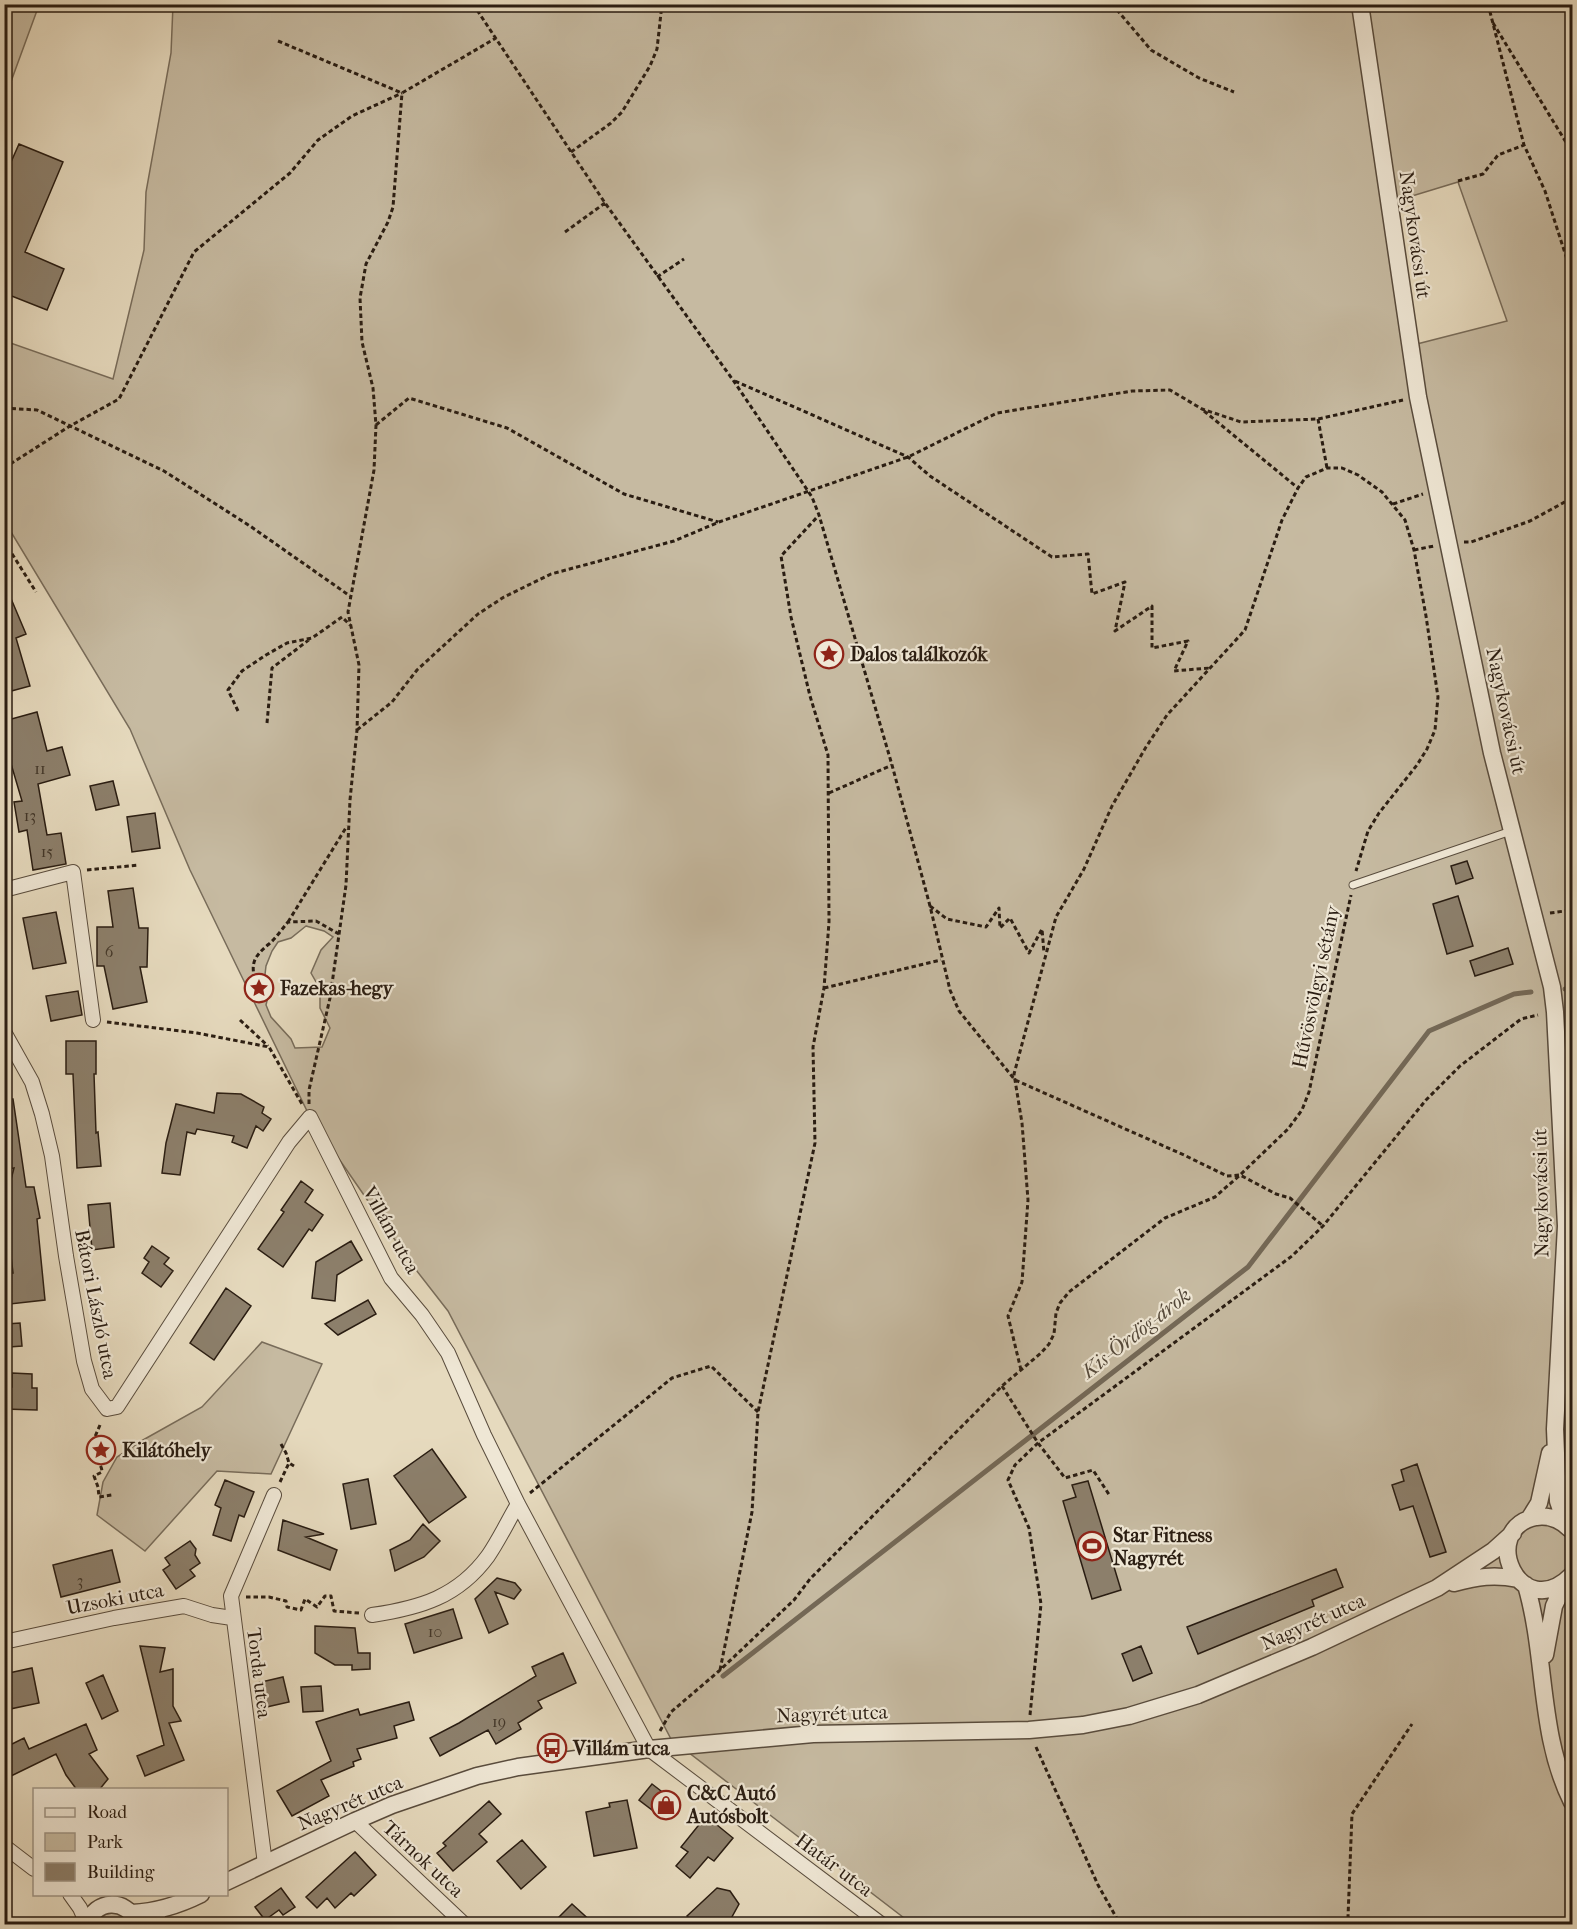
<svg xmlns="http://www.w3.org/2000/svg" width="1577" height="1929" font-family="'IM FELL French Canon',serif">
<style>
.green{fill:#c6baa1;stroke:#786c5a;stroke-width:1.5;fill-rule:evenodd}
.lines{fill:none;stroke-linecap:round;stroke-linejoin:round}
.stream{stroke:#746856;stroke-width:5}
.building{fill:#8c7f6b;stroke:#2a1d12;stroke-width:1.5}
.service-casing{stroke:#594c3d;stroke-width:9}
.minor-casing{stroke:#594c3d;stroke-width:16}
.tertiary-casing{stroke:#594c3d;stroke-width:19}
.path{stroke:#2a1d12;stroke-width:3;stroke-dasharray:4.5 3;stroke-linecap:butt}
.service{stroke:#efe7d5;stroke-width:7}
.minor{stroke:#efe7d5;stroke-width:14}
.tertiary{stroke:#efe7d5;stroke-width:16}
.labels{text-anchor:middle;dominant-baseline:central;stroke-width:4.5;stroke-linejoin:round;paint-order:stroke}
.number-label{font-size:16px;fill:#423628}
.street-label{font-size:20px;fill:#2a1d12;stroke:#efe7d5}
.poi-label{font-size:20px;font-weight:bold;fill:#2a1d12;stroke:#efe7d5;text-anchor:start}
.water-label{font-size:21px;font-style:italic;fill:#55493a;stroke:#efe7d5}
</style>
<rect width="100%" height="100%" fill="#e6dabe"/>
<filter id="stains"><feTurbulence type="fractalNoise" baseFrequency=".00333" numOctaves="4"/><feColorMatrix values="0 0 0 0 .2 0 0 0 0 .09 0 0 0 0 .02 0 0 0 .5 -.17"/></filter>
<radialGradient id="worn" r=".72"><stop offset=".6" stop-color="#630" stop-opacity="0"/><stop offset="1" stop-color="#630" stop-opacity=".3"/></radialGradient>
<path class="green" d="M5 4 39 5 5 98V113Z
M173 5H1572V1924H912L671 1739 448 1311 413 1266 310 1117 190 870 130 729 5 522V341L113 379 144 250 146 192 171 53ZM1458 182 1507 321 1409 346 1389 203ZM306 926 324 931 333 937 321 950 311 973 320 989V1008L330 1028 322 1047 295 1048 291 1039 271 1017 266 1005 269 992 264 983 266 966 272 951 278 942 291 938Z
M262 1342 322 1364 271 1474 217 1471 145 1551 97 1515 103 1482 117 1457 143 1440 202 1407Z
M110 1904 137 1924H87Z"/>
<g class="lines">
<path class="stream" d="M1565 989H1572
M723 1676 1248 1267 1429 1031 1514 994 1531 992"/>
</g>
<path class="building" d="M19 144 63 162 25 252 64 269 47 310 4 293V178Z
M4 582 26 634 16 638 30 686 4 693Z
M37 712 47 751 62 747 70 775 38 784 47 835 61 833 66 864 33 870 27 830 19 832 14 802 22 801 4 740V721Z
M113 781 119 805 96 810 90 786Z
M155 813 160 848 132 852 127 817Z
M1467 861 1473 878 1456 884 1451 866Z
M133 888 139 928H148L147 967H140L147 1002 113 1009 104 966H97V927H113L108 891Z
M1458 896 1473 946 1447 954 1433 904Z
M56 912 66 963 33 969 23 918Z
M1508 948 1513 964 1475 976 1470 961Z
M78 991 82 1015 51 1021 46 996Z
M66 1041H96V1074H94L96 1133 98 1132 101 1166 77 1168 73 1074H66Z
M217 1093 241 1094 264 1107 262 1113 271 1119 263 1131 256 1126 247 1148 232 1142 234 1136 197 1129 195 1134 187 1132 180 1175 162 1173 166 1143 176 1104 214 1113Z
M4 1099H13L26 1187H34L40 1218 37 1219 45 1300 10 1304 6 1273H13L7 1223 4 1224V1207L14 1168 4 1170Z
M301 1181 313 1190 305 1202 323 1215 312 1231 309 1229 283 1267 258 1249 284 1212 281 1210Z
M110 1203 114 1247 92 1250 88 1205Z
M351 1241 362 1260 337 1275 335 1301 312 1298 316 1262Z
M152 1246 169 1258 164 1264 173 1271 161 1287 142 1273 149 1262 144 1258Z
M226 1288 251 1306 214 1360 190 1343Z
M368 1300 376 1314 338 1335 325 1324Z
M20 1323 22 1346 9 1347 6 1324Z
M12 1373 32 1374V1388H37V1410L4 1409V1387H12Z
M432 1449 466 1497 429 1523 394 1476Z
M1417 1464 1446 1552 1430 1557 1413 1506 1400 1510 1392 1485 1404 1481 1401 1470Z
M368 1479 376 1524 351 1529 343 1484Z
M225 1480 254 1492 244 1517 239 1515 231 1541 213 1535 221 1508 215 1505Z
M1088 1481 1121 1590 1092 1599 1063 1501 1076 1497 1072 1485Z
M283 1520 324 1534 306 1537 337 1550 330 1570 278 1550Z
M423 1524 440 1541 424 1557 395 1571 390 1550 410 1540Z
M190 1541 196 1549 195 1555 200 1563 190 1570 195 1576 176 1589 163 1570 170 1565 165 1558Z
M112 1550 120 1582 61 1597 53 1565Z
M1336 1569 1343 1587 1312 1600 1314 1606 1198 1654 1187 1627Z
M497 1578 515 1583 521 1590 514 1599 495 1592 508 1624 489 1633 475 1599Z
M453 1609 462 1638 414 1653 405 1624Z
M315 1626 355 1628 358 1653H370V1669L352 1670V1665H335L315 1653Z
M140 1646 165 1648 160 1672 173 1669V1706L181 1721 169 1723 184 1760 145 1776 137 1756 164 1745Z
M1141 1646 1152 1673 1133 1681 1122 1654Z
M563 1653 576 1683 538 1701 542 1708 518 1723 521 1729 496 1744 488 1730 440 1756 430 1738 459 1723 536 1676 532 1667Z
M32 1668 39 1703 10 1709 4 1674Z
M103 1675 118 1711 102 1719 86 1683Z
M283 1677 289 1702 262 1708 257 1683Z
M321 1686 323 1711 303 1712 301 1687Z
M409 1702 414 1720 394 1726 397 1738 357 1749 361 1759 353 1762 354 1766 321 1780 329 1796 292 1816 277 1791 331 1761 316 1722 358 1709 360 1715Z
M86 1724 97 1750 89 1754 108 1779 99 1790H77L66 1775 56 1754 9 1777 4 1768V1748L24 1738 29 1749Z
M652 1784 678 1804 669 1815 660 1808 656 1813 639 1800Z
M627 1800 637 1848 594 1856 586 1812 610 1807 609 1803Z
M489 1801 501 1814 479 1834 487 1842 453 1871 437 1853 446 1846 443 1843Z
M706 1816 733 1838 714 1861 708 1857 690 1878 676 1866 688 1852 681 1847Z
M522 1840 546 1867 521 1889 497 1861Z
M355 1852 376 1875 354 1896 351 1893 335 1908 327 1898 317 1908 306 1897Z
M281 1888 295 1907 283 1915 279 1910 265 1920 255 1907Z
M717 1888 730 1891 739 1904 728 1924H695L687 1916Z
M572 1904 594 1924H552Z"/>
<g class="lines">
<g class="service-casing">
<path id="service" d="M1353 885 1511 831"/>
</g>
<g class="minor-casing">
<path id="minor" d="M4 890 73 872 93 1020
M4 1032 32 1082 42 1114 52 1156 66 1256 84 1361 92 1389 107 1409 117 1407 289 1142 310 1117 391 1278 422 1315 448 1353 484 1435 518 1504 649 1749 881 1924
M372 1615C420 1608 458 1597 488 1556 499 1540 508 1521 518 1504
M4 1642 114 1618 184 1606 212 1615 232 1618
M355 1821 464 1924
M4 1846 34 1869
M265 1864 231 1596 274 1495
M70 1894 80 1908 87 1924
M155 1924 158 1918"/>
</g>
<g class="tertiary-casing">
<path id="tertiary" d="M1360 4 1418 397 1492 753 1552 987 1555 1012 1566 1226 1555 1429 1558 1501 1566 1524
M1529 1519 1539 1503 1550 1453
M1570 1529C1561 1520 1549 1515 1536 1517 1477 1529 1520 1627 1572 1575
M1454 1583C1477 1577 1494 1574 1518 1579
M1526 1585C1547 1657 1538 1734 1572 1802
M1545 1655 1554 1606 1565 1583
M226 1882 355 1821 392 1805 477 1776 518 1767 649 1749 813 1734 1029 1730 1083 1725 1129 1716 1198 1695 1312 1647 1437 1588 1493 1551 1513 1533
M132 1913C156 1912 179 1905 201 1894
M87 1924C96 1899 125 1898 137 1922"/>
</g>
<path class="path" d="M473 4 605 203 733 380 812 497 819 515 892 765 930 906 950 990 959 1011 1015 1080 1184 1155 1227 1176 1240 1175 1276 1194 1290 1198 1323 1226
M1112 4 1151 50 1199 78 1234 92
M1488 4 1524 145 1545 191 1572 275
M1493 23 1572 152
M278 41 402 93
M571 152 611 123 622 112 650 66 657 49 662 4
M1458 181 1483 174 1498 155 1524 145
M565 232 605 203
M657 277 684 259
M735 381 908 457 930 476 1052 557 1088 554 1092 594 1125 582 1115 631 1152 606V648L1188 641 1174 671 1210 668
M4 408 37 410 164 471 250 526 350 596
M1204 411 1298 488
M1318 419 1327 468
M376 425 409 398 507 428 624 494 718 522
M4 468 70 426 119 399 194 252 290 173 318 140 352 116 402 93
M1393 504 1423 494
M4 541 36 592
M1464 542H1471L1530 521 1572 498
M1414 550 1434 546
M238 711 228 690 242 671 266 655 287 643 312 638 342 617 350 625
M267 723 272 668 310 639
M357 730 392 702 417 670 478 614 504 597 551 574 674 541 719 522 908 457 997 413 1132 391 1170 390 1202 409 1241 422 1318 419 1403 400
M829 793 892 765
M87 870 139 865
M930 906 947 919 986 927 999 908 1000 928 1010 918 1029 953 1042 929 1044 953
M1550 913 1572 910
M288 922 347 826
M257 986C250 965 252 958 269 944 276 938 282 929 288 922L316 921 339 934
M824 988 941 960
M240 1020 268 1046
M107 1022 197 1033 269 1047 302 1104
M309 1104V1090L330 998 346 885 350 800 357 730 359 665 348 612 374 470 376 425 373 388 362 342 360 298 366 264 388 222 393 207 402 93 496 38
M1021 1370 1008 1316 1022 1282 1028 1200 1022 1123 1014 1074 1056 917 1084 869 1112 806 1146 747 1167 715 1245 630 1282 520 1298 488 1306 477 1327 468H1342L1358 475 1382 492 1405 520 1414 550 1426 616 1438 697 1435 730 1427 749 1417 765 1379 813 1368 831 1356 871
M1002 1386 1038 1443 1065 1478 1093 1470 1110 1496
M100 1425 94 1439 101 1450
M95 1443 90 1449 89 1455C96 1458 102 1465 102 1472L94 1476 98 1487 99 1497 112 1495
M281 1444 286 1453 289 1463
M280 1482 289 1463 294 1466
M530 1493 672 1378 711 1366 758 1412
M246 1597H269L286 1601 287 1607 301 1610 305 1599 317 1607 325 1596H331L334 1611 359 1613
M720 1670 752 1512 758 1412 815 1143 813 1047 824 988 829 922 828 755 810 696 791 617 781 556 819 515
M1030 1715 1041 1604 1029 1528 1008 1480 1015 1465 1038 1443 1292 1256 1323 1226 1426 1100 1460 1066 1521 1019 1538 1015
M660 1731 671 1712 719 1671 794 1600 810 1579 1002 1386 1041 1353 1049 1344 1054 1334 1056 1313 1060 1303 1069 1292 1165 1218 1215 1197 1240 1175 1288 1129 1302 1110 1309 1092 1351 895
M1036 1747 1098 1885 1120 1924
M1354 1924 1348 1917 1352 1814 1412 1724"/>
<use href="#service" class="service"/>
<use href="#minor" class="minor"/>
<use href="#tertiary" class="tertiary"/>
</g>
<defs>
<g id="sight-ring" transform="scale(1.5)"><circle r="9.5" fill="#efe7d5" stroke="#8f2418" stroke-width="1.5"/><path d="M0-6L1.8-2.2L6-1.7L2.9 1.2L3.7 5.4L0 3.3L-3.7 5.4L-2.9 1.2L-6-1.7L-1.8-2.2Z" fill="#8f2418"/></g>
<g id="stadium-ring" transform="scale(1.5)"><circle r="9.5" fill="#efe7d5" stroke="#8f2418" stroke-width="1.5"/><path d="M0-5a6.5 5 0 1 0 0 10a6.5 5 0 1 0 0-10ZM-3.5-1.8h7v3.6h-7Z" fill="#8f2418"/></g>
<g id="bus-ring" transform="scale(1.5)"><circle r="9.5" fill="#efe7d5" stroke="#8f2418" stroke-width="1.5"/><path d="M-5-6H5V4H4V6H2V4H-2V6H-4V4H-5ZM-3.5-4V0h7V-4ZM-3.5 1.2v1.5H-2V1.2ZM2 1.2v1.5H3.5V1.2Z" fill="#8f2418"/></g>
<g id="shop-ring" transform="scale(1.5)"><circle r="9.5" fill="#efe7d5" stroke="#8f2418" stroke-width="1.5"/><path d="M-5-2.5h2.3a2.7 3.5 0 0 1 5.4 0H5L5.5 6h-11ZM-1.5-2.5h3a1.5 2.3 0 0 0-3 0Z" fill="#8f2418"/></g>
</defs>
<g fill-rule="evenodd">
<use href="#sight-ring" x="829" y="654"/>
<use href="#sight-ring" x="259" y="988"/>
<use href="#sight-ring" x="101" y="1450"/>
<use href="#stadium-ring" x="1092" y="1546"/>
<use href="#bus-ring" x="552" y="1748"/>
<use href="#shop-ring" x="666" y="1805"/>
</g>
<g class="labels">
<g class="number-label">
<text x="40" y="768">11</text>
<text x="30" y="815">13</text>
<text x="47" y="851">15</text>
<text x="109" y="951">6</text>
<text x="80" y="1580">3</text>
<text x="435" y="1631">10</text>
<text x="499" y="1721">19</text>
</g>
<g class="street-label">
<text transform="translate(1415 235) rotate(82)">Nagykovácsi út</text>
<text transform="translate(1506 711) rotate(78)">Nagykovácsi út</text>
<text transform="translate(1316 987) rotate(-78)">Hűvösvölgyi sétány</text>
<text transform="translate(1541 1193) rotate(-91)">Nagykovácsi út</text>
<text transform="translate(391 1230) rotate(61)">Villám utca</text>
<text transform="translate(96 1304) rotate(79)">Bátori László utca</text>
<text transform="translate(115 1599) rotate(-11)">Uzsoki utca</text>
<text transform="translate(1313 1622) rotate(-24)">Nagyrét utca</text>
<text transform="translate(259 1673) rotate(83)">Torda utca</text>
<text transform="translate(832 1714) rotate(-2)">Nagyrét utca</text>
<text transform="translate(350 1803) rotate(-23)">Nagyrét utca</text>
<text transform="translate(423 1859) rotate(43)">Tárnok utca</text>
<text transform="translate(834 1865) rotate(37)">Határ utca</text>
</g>
<g class="poi-label">
<text x="850" y="654">Dalos találkozók</text>
<text x="280" y="988">Fazekas-hegy</text>
<text x="122" y="1450">Kilátóhely</text>
<text x="1113" y="1535">Star Fitness<tspan x="1113" dy="23">Nagyrét</tspan></text>
<text x="573" y="1748">Villám utca</text>
<text x="687" y="1793">C&amp;C Autó<tspan x="687" dy="23">Autósbolt</tspan></text>
</g>
<g class="water-label">
<text transform="translate(1136 1333) rotate(-38)">Kis-Ördög-árok</text>
</g>
</g>
<rect width="1577" height="1929" fill="none" stroke="#e6dabe" stroke-width="24"/>
<rect x="6" y="6" width="1565" height="1917" fill="none" stroke="#2a1d12" stroke-width="3"/>
<rect x="12" y="12" width="1553" height="1905" fill="none" stroke="#2a1d12" stroke-width="1.5"/>
<rect x="33" y="1788" width="195" height="108" fill="#efe7d5" stroke="#a09687" stroke-width="1.5"/>
<rect x="45" y="1808" width="30" height="9" fill="#efe7d5" stroke="#a09687" stroke-width="1.5"/>
<text x="87" y="1818" font-size="18" fill="#2a1d12">Road</text>
<rect x="45" y="1833" width="30" height="18" fill="#c6baa1" stroke="#a09687" stroke-width="1.5"/>
<text x="87" y="1848" font-size="18" fill="#2a1d12">Park</text>
<rect x="45" y="1863" width="30" height="18" fill="#8c7f6b" stroke="#a09687" stroke-width="1.5"/>
<text x="87" y="1878" font-size="18" fill="#2a1d12">Building</text>
<rect width="100%" height="100%" filter="url(#stains)"/>
<rect width="100%" height="100%" fill="url(#worn)"/>
</svg>
